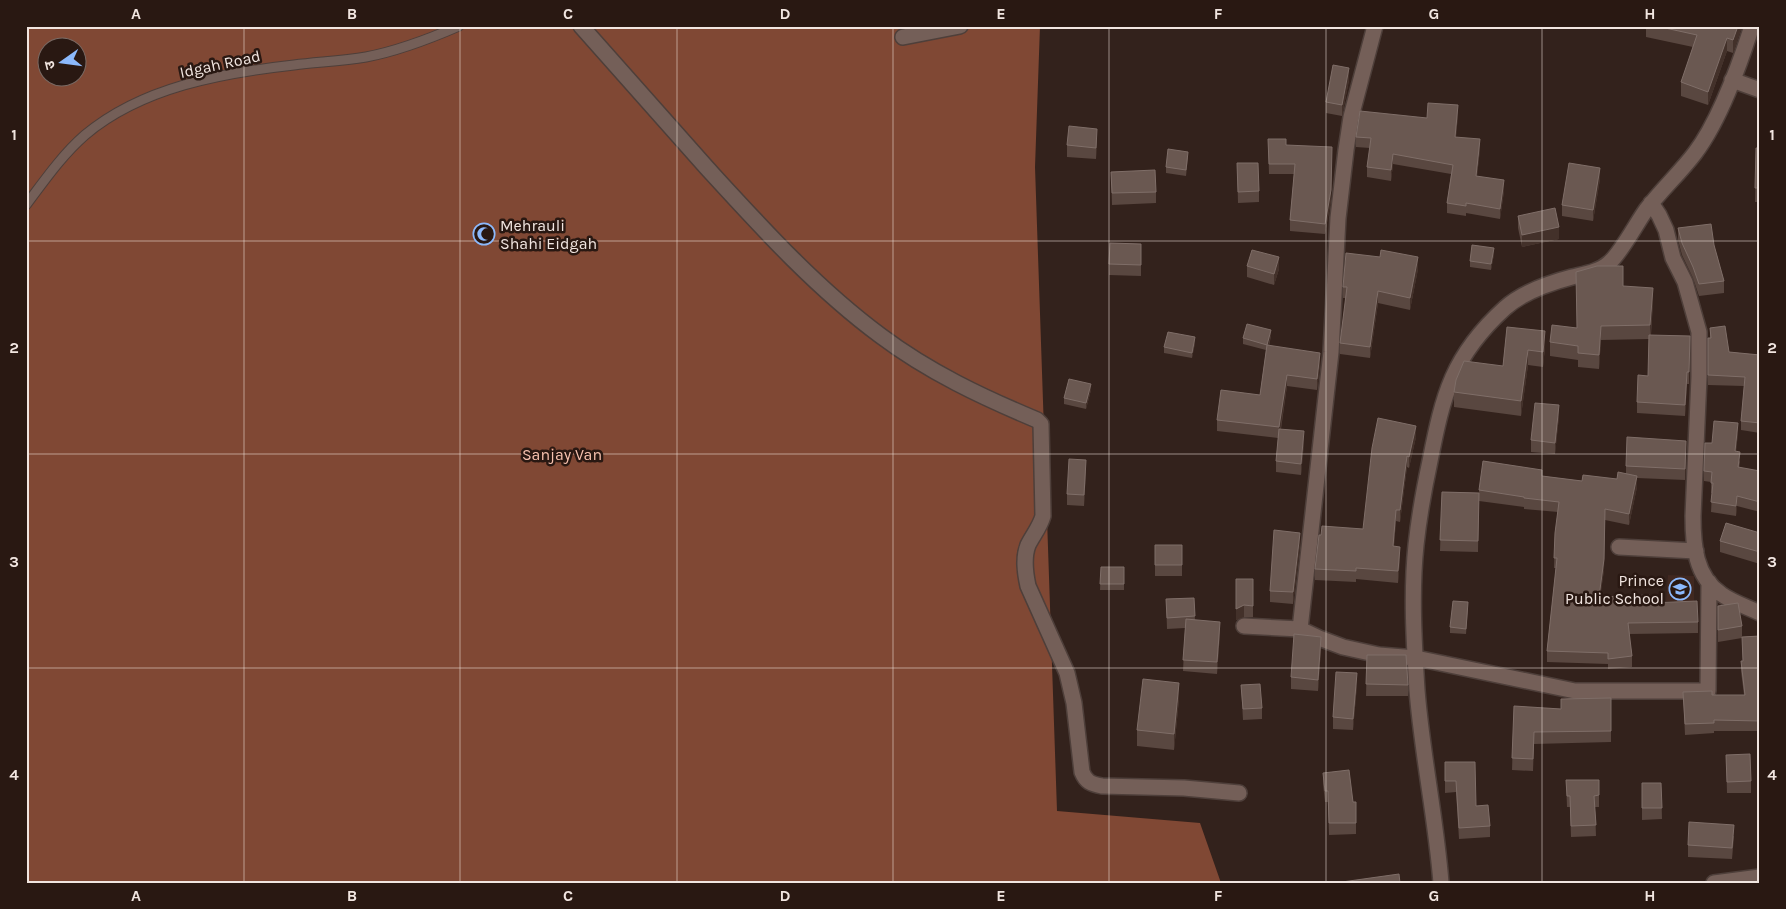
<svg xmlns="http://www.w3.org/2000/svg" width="1786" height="909" font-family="Karla,'Noto Sans Devanagari',sans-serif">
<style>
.built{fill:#402820}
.forest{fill:#804834;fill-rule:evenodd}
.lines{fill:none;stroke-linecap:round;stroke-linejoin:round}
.lane-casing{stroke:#4e3f3a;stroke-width:11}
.street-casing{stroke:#4e3f3a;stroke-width:18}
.lane{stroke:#745f58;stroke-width:9}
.street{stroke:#745f58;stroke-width:15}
.wall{fill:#594740}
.shaded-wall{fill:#43312a}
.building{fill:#6a5851;stroke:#7f6e68}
.grid{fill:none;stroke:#f1e5e0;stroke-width:1;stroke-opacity:0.55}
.labels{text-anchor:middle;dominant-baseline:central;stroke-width:5;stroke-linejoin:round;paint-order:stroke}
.street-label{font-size:16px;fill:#f1e5e0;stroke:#291812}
.poi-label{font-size:16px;fill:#f1e5e0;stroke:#291812;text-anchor:start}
.park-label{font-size:16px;fill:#f8c2af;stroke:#291812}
.neatline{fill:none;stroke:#f1e5e0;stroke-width:2}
.grid-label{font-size:16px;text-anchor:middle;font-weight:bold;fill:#f1e5e0}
</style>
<rect width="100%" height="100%" fill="#33221c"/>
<path class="built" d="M1668 575 1694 576V602L1666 601Z"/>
<path class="forest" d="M26 26H1040L1035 167 1057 811 1200 823 1221 883H26ZM48 48H78V78H48Z"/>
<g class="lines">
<g class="lane-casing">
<path id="lane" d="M26 205C44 181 62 155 85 135 142 87 222 73 294 65 318 62 342 61 366 57 398 51 429 39 459 26"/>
</g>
<g class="street-casing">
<path id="street" d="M581 26C623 73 665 120 707 168 761 227 816 288 881 336 929 372 982 397 1037 420L1041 424 1043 516C1040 527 1033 535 1028 545 1023 558 1025 572 1028 586L1067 673 1074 703 1082 772C1086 782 1091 784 1102 786L1184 788 1239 793
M903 37 960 26
M1732 80 1760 90
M1651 203 1659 215 1666 230 1673 258 1685 282 1699 332V377L1693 516C1693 545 1695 576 1721 594 1732 602 1747 607 1760 613
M1619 547 1696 551
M1244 626 1300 629 1331 352 1338 218 1346 150 1351 117 1375 26
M1300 629 1319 638 1343 647 1379 655 1416 658 1575 691H1708L1709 582
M1441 883C1436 818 1422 754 1417 690 1414 642 1411 592 1416 545 1419 517 1424 489 1430 461 1443 395 1452 356 1505 308 1523 292 1549 283 1572 277 1584 274 1599 272 1609 263 1621 253 1636 224 1646 210 1661 190 1680 173 1695 153 1720 120 1739 66 1752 26
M1714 883 1760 877"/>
</g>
<use href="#lane" class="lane"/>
<use href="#street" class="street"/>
</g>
<path class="wall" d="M1646 26H1742L1733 53 1727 51 1708 105 1681 96V82L1693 47 1646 37Z
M1349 80 1342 116 1326 113V102Z
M1458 115 1456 137 1480 149 1477 176 1504 191 1500 219 1466 213V216L1447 213V203L1451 174 1393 164 1391 181 1367 177V167L1370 148 1356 147V137L1427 118Z
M1268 139 1286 145 1331 200 1325 234 1290 231V220L1294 174H1269Z
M1097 140 1096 159 1067 157V145Z
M1756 148H1760V202H1755Z
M1188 157 1186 176 1166 173V167Z
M1237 163 1259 191V202L1238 203Z
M1111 172 1156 192V203L1112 205Z
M1600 179 1593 221 1562 216V205Z
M1518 216 1559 239 1522 247 1518 228Z
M1678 228 1714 245 1724 281V293L1699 296 1693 278 1682 255 1678 240Z
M1110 243 1141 244V276L1109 275Z
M1494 254 1491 270 1470 267V261Z
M1247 266 1279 269 1274 285 1247 277Z
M1418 269 1410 310 1378 303 1370 358 1340 354V343L1346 298H1343V287Z
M1623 286 1653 302 1651 335 1690 336 1689 384H1687L1685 416 1637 413V402L1648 376 1649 339 1601 340 1599 369 1578 367V360L1550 356V342L1577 328Z
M1507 327 1545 347 1543 367 1528 365 1521 416 1454 407V392L1503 366Z
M1710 328 1729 352 1760 355V433L1741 430V421L1744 386 1708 385V338H1710Z
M1271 336 1269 346 1320 364 1317 390 1287 386 1281 429 1304 443 1301 475 1276 472V461L1278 438 1217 431V420L1260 395 1266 350 1243 344V338Z
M1195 343 1192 358 1164 353V347Z
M1091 390 1086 409 1064 404V398Z
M1559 416 1555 454 1531 452V440Z
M1738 433 1736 451 1740 462 1739 468 1760 471V512L1737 506 1736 516 1711 512 1712 493H1711V482L1704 481V471L1712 443Z
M1416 437 1409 468 1407 467 1400 522 1396 521 1394 546 1400 558 1398 583 1356 579V582L1315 580V569L1321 535 1363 529Z
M1686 452 1685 480 1637 478V487L1629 525 1605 520 1604 570 1600 597 1650 603 1698 622V633L1629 634 1632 656V667L1608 669V664L1547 662V651L1556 568H1554L1555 533 1558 512 1524 509V507L1479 501V490L1542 476 1582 481 1617 479 1626 474V466Z
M1086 471 1084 506 1067 505V494Z
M1442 492 1479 493 1478 552 1440 551Z
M1760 533V564L1720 552V541Z
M1300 544 1293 604 1270 602V591Z
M1155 545H1182V576H1155Z
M1101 567H1124V590H1100Z
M1236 579H1253V617H1244L1236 620Z
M1194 598 1195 620 1220 633 1217 674 1183 671 1185 628 1167 629 1166 599Z
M1718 606 1742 626V637L1760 636V731H1714V733L1685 735 1683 692 1712 695H1744L1741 671V661H1743L1742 638 1718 642Z
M1468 608 1466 634 1450 633V627Z
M1321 649 1318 691 1291 689V677Z
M1367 655 1408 685V696H1366Z
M1241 685 1262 708V719L1243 720Z
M1357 685 1353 730 1333 729V717Z
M1611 698V742L1534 744 1533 771 1512 770 1514 706 1561 709Z
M1179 699 1174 750 1137 746V730Z
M1726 755 1751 781V793H1727Z
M1445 762 1490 826V837L1459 839 1456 792 1445 793Z
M1323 773 1353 802 1356 823V834L1329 835 1328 802H1325L1323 784Z
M1566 780H1599V807H1595L1596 836 1571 837 1570 807H1567Z
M1642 783H1661L1662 819 1642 820Z
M1734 836 1732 859 1688 857V845Z"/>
<path class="shaded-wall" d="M1738 26H1742L1733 53V40Z
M1727 38V51L1708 105V92Z
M1349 68V80L1342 116V105Z
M1458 105V115L1455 147V137Z
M1097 129V140L1096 159V148Z
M1480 139V149L1476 186V176Z
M1332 147 1331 200 1325 234V224Z
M1393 154V164L1391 181V170Z
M1600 168V179L1593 221V210Z
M1504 180V191L1500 219V209Z
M1559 227V239L1522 247V235Z
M1494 248V254L1491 270V264Z
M1279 257V269L1274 285V274Z
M1418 257V269L1410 310V298Z
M1653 288V302L1650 339V325Z
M1378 291V303L1370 358V347Z
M1601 326V340L1599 369V355Z
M1271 330V336L1267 351V345Z
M1545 331V347L1543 367V352Z
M1195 337V343L1192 358V353Z
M1528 350V365L1521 416V401Z
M1320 353V364L1317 390V379Z
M1687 372V384L1685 416V405Z
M1287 375V386L1279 438V427Z
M1091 384V390L1086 409V403Z
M1559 405V416L1555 454V443Z
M1738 423V433L1735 461V451Z
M1416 426V437L1409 468V457Z
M1304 431V443L1301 475V464Z
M1407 456V467L1400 522V510Z
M1086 460V471L1084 506V495Z
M1637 476V487L1629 525V514Z
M1737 496V506L1736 516V506Z
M1396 510V521L1393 557V546Z
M1605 520 1604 570 1599 607V597Z
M1300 533V544L1293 604V592Z
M1400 547V558L1398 583V571Z
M1244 605V617L1236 620V609Z
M1220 622V633L1217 674V662Z
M1321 637V649L1318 691V680Z
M1357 673V685L1353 730V719Z
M1179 683V699L1174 750V734Z"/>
<path class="building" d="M1656 26H1738L1733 40 1727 38 1708 92 1681 82 1697 35Z
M1333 65 1349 68 1342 105 1326 102Z
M1428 103 1458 105 1455 137 1480 139 1476 176 1504 180 1500 209 1466 203V206L1447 203 1453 165 1393 154 1391 170 1367 167 1371 138 1356 137 1360 111 1427 118Z
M1069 126 1097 129 1096 148 1067 145Z
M1268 139H1286V145L1332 147 1331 190 1325 224 1290 220 1295 164H1269Z
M1756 148H1760V188H1755Z
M1168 149 1188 152 1186 170 1166 167Z
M1237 163H1258L1259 191 1238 192Z
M1569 163 1600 168 1593 210 1562 205Z
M1155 170 1156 192 1112 193 1111 172Z
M1555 208 1559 227 1522 235 1518 216Z
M1711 224 1714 245 1724 281 1699 284 1693 267 1682 243 1678 228Z
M1110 243 1141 244V265L1109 264Z
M1472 245 1494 248 1491 264 1470 261Z
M1252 250 1279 257 1274 274 1247 266Z
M1381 250 1418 257 1410 298 1378 291 1370 347 1340 343 1347 287H1343L1346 253 1380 257Z
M1597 266H1623V286L1653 288 1650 325 1601 326 1599 355 1578 353V346L1550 342 1552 325 1577 328 1576 272Z
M1247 324 1271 330 1267 345 1243 338Z
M1725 326 1729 352 1760 355V423L1741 421 1745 377 1708 375V338H1711L1710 328Z
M1507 327 1545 331 1543 352 1528 350 1521 401 1454 392 1456 380 1464 361 1503 366Z
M1168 332 1195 337 1192 353 1164 347Z
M1649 335 1690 336 1689 372H1687L1685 405 1637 402 1638 375 1648 376Z
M1267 345 1320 353 1317 379 1287 375 1279 427 1217 420 1221 390 1260 395Z
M1069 379 1091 384 1086 403 1064 398Z
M1535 403 1559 405 1555 443 1531 440Z
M1378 418 1416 426 1409 457 1407 456 1400 510H1396L1393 546 1400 547 1398 571 1356 568V571L1315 569 1319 535H1321L1322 526 1363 529 1372 448Z
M1714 421 1738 423 1735 451 1740 452 1738 467 1760 471V502L1737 496 1736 506 1711 502 1713 483H1711L1712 472 1704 471 1705 443H1712Z
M1279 429 1304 431 1301 464 1276 461Z
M1627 437 1686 441 1685 469 1626 466Z
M1069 459 1086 460 1084 495 1067 494Z
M1483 461 1542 470V476L1582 481 1583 475 1617 479 1618 472 1637 476 1629 514 1605 509 1604 559 1599 597 1650 595V603L1697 601 1698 622 1628 623 1632 656 1608 659V653L1547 651 1557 558H1554L1555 533 1559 502 1524 498V497L1479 490Z
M1442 492 1479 493 1478 541 1440 540Z
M1726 523 1760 533V552L1720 541Z
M1274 530 1300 533 1293 592 1270 591Z
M1155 545H1182V565H1155Z
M1101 567H1124V584H1100Z
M1236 579H1253V606L1244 605 1236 609Z
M1194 598 1195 616 1167 618 1166 599Z
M1453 601 1468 602 1466 629 1450 627Z
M1738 603 1742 626 1718 630V606Z
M1186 619 1220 622 1217 662 1183 660Z
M1294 634 1321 637 1318 680 1291 677Z
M1760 636V721L1714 720V723L1685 724 1683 692 1712 691V695H1745L1741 661H1743L1742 637Z
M1367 655H1406L1408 685 1366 684Z
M1336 672 1357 673 1353 719 1333 717Z
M1143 679 1179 683 1174 734 1137 730Z
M1260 684 1262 708 1243 709 1241 685Z
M1611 698V731L1534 732 1533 759 1512 758 1514 706 1561 709V699Z
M1750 754 1751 781 1727 782 1726 755Z
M1445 762H1475L1476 806 1488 805 1490 826 1459 828 1456 781H1445Z
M1349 770 1353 802H1356V823H1329L1328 791H1325L1323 773Z
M1566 780H1599V795L1594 796 1596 825 1571 826 1570 796H1567Z
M1642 783H1661L1662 808H1642Z
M1689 822 1734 825 1732 848 1688 845Z
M1399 874 1400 883H1343L1342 882Z"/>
<path class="grid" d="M244 26V883M460 26V883M677 26V883M893 26V883M1109 26V883M1326 26V883M1542 26V883M26 241H1760M26 454H1760M26 668H1760"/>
<defs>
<g id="mosque-ring" transform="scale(1.125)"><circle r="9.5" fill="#291812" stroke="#8cb9fc" stroke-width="1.5"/><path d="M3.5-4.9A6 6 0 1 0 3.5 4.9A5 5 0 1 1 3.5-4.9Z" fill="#8cb9fc"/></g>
<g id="school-ring" transform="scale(1.125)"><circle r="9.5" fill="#291812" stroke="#8cb9fc" stroke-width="1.5"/><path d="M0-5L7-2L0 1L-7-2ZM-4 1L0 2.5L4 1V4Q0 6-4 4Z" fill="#8cb9fc"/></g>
</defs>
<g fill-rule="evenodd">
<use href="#mosque-ring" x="484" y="234"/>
<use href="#school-ring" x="1680" y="589"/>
</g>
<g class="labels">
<g class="street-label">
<text transform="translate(220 64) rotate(-12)">Idgah Road</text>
</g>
<g class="poi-label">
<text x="500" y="225">Mehrauli<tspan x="500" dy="18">Shahi Eidgah</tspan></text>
<text x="1664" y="580" text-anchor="end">Prince<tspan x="1664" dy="18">Public School</tspan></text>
</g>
<g class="park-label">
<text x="562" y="454">Sanjay Van</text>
</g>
</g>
<rect width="1786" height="909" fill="none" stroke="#291812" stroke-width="55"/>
<g transform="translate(62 62) rotate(256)"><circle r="24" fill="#291812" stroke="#796a64"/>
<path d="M0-4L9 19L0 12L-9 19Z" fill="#8cb9fc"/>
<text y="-8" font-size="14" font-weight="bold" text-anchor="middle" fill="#f1e5e0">उ</text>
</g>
<rect x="28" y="28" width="1730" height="854" class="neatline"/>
<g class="grid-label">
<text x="136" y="19">A</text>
<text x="352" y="19">B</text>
<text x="568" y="19">C</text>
<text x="785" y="19">D</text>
<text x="1001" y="19">E</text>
<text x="1218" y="19">F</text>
<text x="1434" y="19">G</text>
<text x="1650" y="19">H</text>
<text x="14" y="140">1</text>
<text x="1772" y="140">1</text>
<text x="14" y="353">2</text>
<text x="1772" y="353">2</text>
<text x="14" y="567">3</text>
<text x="1772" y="567">3</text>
<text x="14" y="780">4</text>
<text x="1772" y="780">4</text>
<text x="136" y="901">A</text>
<text x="352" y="901">B</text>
<text x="568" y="901">C</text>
<text x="785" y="901">D</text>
<text x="1001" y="901">E</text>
<text x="1218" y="901">F</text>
<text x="1434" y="901">G</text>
<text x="1650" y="901">H</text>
</g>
</svg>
